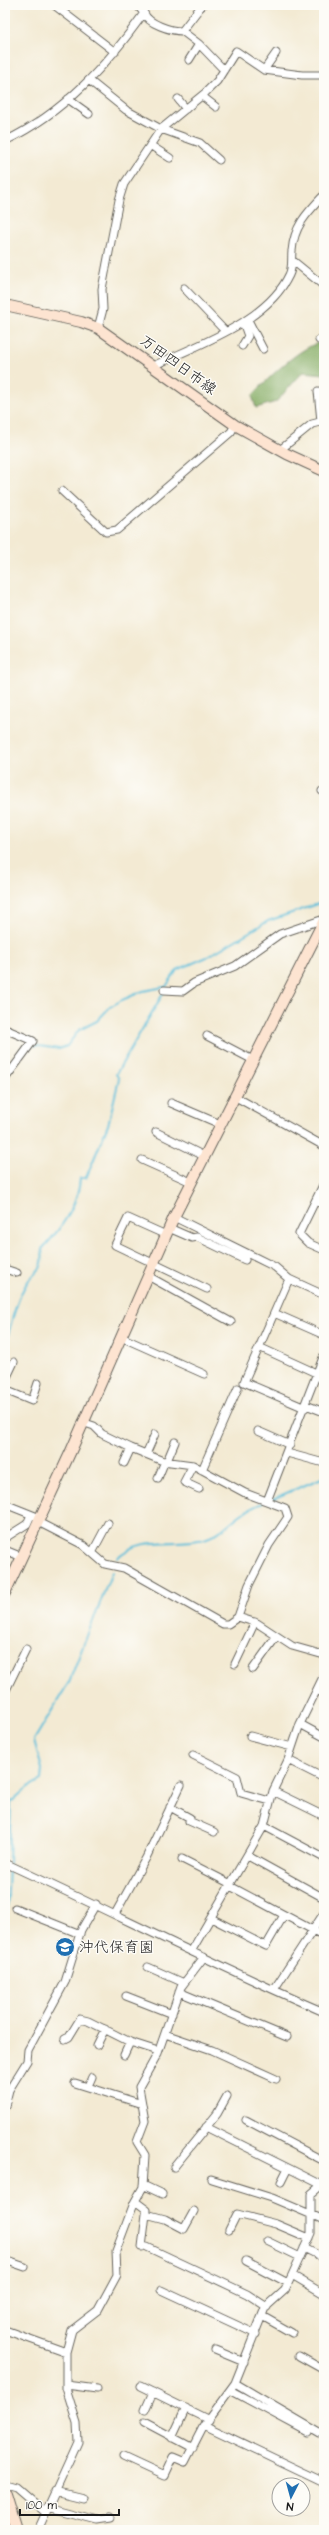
<svg xmlns="http://www.w3.org/2000/svg" width="329" height="2535" font-family="'Architects Daughter','Klee One',sans-serif">
<style>
.forest{fill:#83ab62;stroke:#50643f}
.lines{fill:none;stroke-linecap:round;stroke-linejoin:round}
.stream{stroke:#5cbeda;stroke-width:2}
.street-casing{stroke:#67645c;stroke-width:9}
.secondary-casing{stroke:#67645c;stroke-width:12}
.street{stroke:#fff;stroke-width:7}
.secondary{stroke:#fde4d1;stroke-width:10}
.labels{text-anchor:middle;dominant-baseline:central;stroke-width:3;stroke-linejoin:round;paint-order:stroke}
.street-label{font-size:15px;fill:#1c1c1c;stroke:#fdfcf7}
.poi-label{font-size:15px;fill:#1c1c1c;stroke:#fdfcf7;text-anchor:start}
</style>
<rect width="100%" height="100%" fill="#fdfcf7"/>
<filter id="ink" filterUnits="userSpaceOnUse"><feTurbulence type="fractalNoise" baseFrequency=".025" numOctaves="2"/><feDisplacementMap in="SourceGraphic" scale="8" xChannelSelector="R" yChannelSelector="G"/><feConvolveMatrix kernelMatrix="1 2 1 2 8 2 1 2 1" color-interpolation-filters="sRGB"/></filter>
<filter id="wash" filterUnits="userSpaceOnUse"><feTurbulence type="fractalNoise" baseFrequency=".012" numOctaves="4" result="noise"/><feDisplacementMap in="SourceGraphic" scale="16" xChannelSelector="R" yChannelSelector="G"/><feGaussianBlur stdDeviation="0.9" result="paint"/><feColorMatrix in="noise" values="0 0 0 0 0 0 0 0 0 0 0 0 0 0 0 0 0 1.4 0 .05"/><feComposite in="paint" operator="in"/></filter>
<g filter="url(#wash)">
<rect width="100%" height="100%" fill="#f3ead3"/>
<path class="forest" d="M324 341V374L303 372 276 402 256 408 252 396C268 378 300 346 324 341Z"/>
<g class="lines">
<path class="stream" d="M165 988 177 970 207 957 268 921 324 902
M33 1045 59 1049 67 1046 79 1030 97 1021 110 1007 122 1000 143 991 164 987
M5 1346C10 1327 15 1304 25 1286 34 1269 45 1275 42 1249 60 1230 79 1205 80 1178H86L108 1125 119 1079 116 1074 164 992
M270 1500 324 1477
M117 1558C143 1533 176 1548 207 1538 220 1534 229 1523 240 1515 247 1510 256 1506 264 1502
M9 1863 11 1802 27 1788 41 1780 42 1769 34 1740 69 1682 112 1572
M5 1954 9 1868"/>
</g>
</g>
<g filter="url(#ink)">
<g class="lines">
<g class="street-casing">
<path id="street" d="M54 5 115 52
M144 13C148 24 171 31 182 31L202 5
M182 31 199 44 224 70
M189 60 199 44
M264 70 276 53
M90 81 126 110 161 129 200 143 219 160
M202 96 216 107
M68 99 89 114
M178 99 186 109
M5 141C64 113 107 65 144 13L137 5
M150 145 170 158
M292 260 324 286
M184 288 225 331
M248 320 263 349
M98 328 103 309 102 289 119 200 124 184 161 129 205 93 217 81 236 51 264 70 302 75H324
M319 340 324 337
M242 346 248 336 243 322
M153 366C197 345 267 322 289 275 293 267 291 260 292 251 294 226 307 213 324 195
M318 391 321 421
M280 450 312 424 324 421
M62 491 106 532 117 530 231 432 235 425
M322 791 324 792
M164 990 183 991 194 983 235 966 280 934 324 919
M5 1029 33 1041 5 1079
M207 1036 253 1060
M234 1096 324 1146
M171 1103 220 1124
M156 1132 204 1156
M142 1160 191 1182
M324 1183 299 1234 308 1243 324 1250
M316 1201 324 1205
M174 1217 275 1267 289 1279 324 1295
M169 1228 192 1238 197 1237 245 1260
M166 1235 128 1218 115 1245 207 1289
M5 1269 17 1273
M148 1276 231 1322
M289 1279 244 1382 305 1408
M274 1313 324 1335
M121 1337 204 1374
M259 1347 316 1373
M5 1381 14 1362
M5 1390 32 1401 38 1383
M306 1405 324 1412
M82 1422 94 1426 102 1434 131 1448 163 1461 193 1465 245 1493 285 1508 288 1517 269 1545 249 1585 238 1617 257 1623 292 1646 324 1655
M258 1431 290 1445
M287 1453 324 1463
M146 1454 155 1434
M167 1461 175 1442
M124 1463 131 1448
M193 1465 184 1482 199 1489
M202 1470 238 1388
M158 1478 165 1461
M267 1501 324 1355
M5 1504 40 1518
M38 1522 83 1545 105 1564 124 1568 223 1624H228L238 1617
M5 1538 27 1524 31 1515
M5 1550 22 1557
M92 1553 108 1523
M235 1664 255 1622
M253 1669 276 1637
M317 1690 324 1694
M5 1692 26 1649
M300 1724 324 1737
M250 1736 292 1747
M193 1755 237 1777 241 1793 270 1801
M288 1760 324 1778
M273 1791 324 1816
M170 1807 190 1818 189 1821 214 1832
M264 1826 324 1858
M248 1856 324 1898
M182 1859 231 1884
M5 1863C112 1912 216 1966 324 2012
M230 1886 324 1936
M15 1908 80 1934
M115 1914 146 1858 181 1785
M211 1918 266 1946 284 1915
M192 1950 264 1826 273 1791 288 1760 300 1724 324 1675
M148 1967 184 1983
M275 1988 324 1913
M179 1992 287 2037
M126 1996 172 2014
M165 2034 212 2050 276 2079
M65 2039 69 2037 80 2019 88 2021 130 2042
M97 2045 105 2029
M124 2055 130 2042 158 2051
M75 2083 142 2104
M88 2086 92 2077
M5 2106 9 2090 27 2061 28 2050 65 1982 81 1930 96 1904
M246 2120 324 2161
M206 2127 322 2185
M174 2167 217 2114 227 2096
M211 2179 272 2198 324 2220
M281 2182 288 2168
M324 2183 311 2194V2233L292 2275 285 2290 265 2308 235 2383 204 2425 324 2482
M143 2185 162 2194
M135 2201 147 2210 146 2214 165 2219 184 2229 194 2211
M229 2230 237 2214 276 2224 309 2238
M267 2241 300 2257
M142 2247 146 2214
M147 2247 247 2294 267 2307
M304 2248 324 2258
M5 2260 25 2267
M246 2261 288 2283
M292 2275 324 2294
M161 2290 256 2334
M262 2316 292 2333
M5 2330 66 2352
M215 2350 244 2362
M299 2356 324 2370
M235 2383 320 2433
M66 2385 97 2389
M140 2386 209 2420
M230 2390 308 2432
M145 2410 153 2392
M144 2422 193 2448
M172 2438 186 2408
M123 2457 164 2476 173 2457 185 2462 204 2425
M5 2484 16 2487 45 2512
M54 2491 83 2498
M47 2507 97 2520 110 2518
M38 2530 78 2442 77 2423 66 2388V2352L72 2330 98 2310 117 2275 116 2251 134 2203 143 2187 145 2155 137 2142 145 2121 139 2087 158 2053 181 1987 204 1957"/>
</g>
<g class="secondary-casing">
<path id="secondary" d="M5 305 81 322 98 328 235 425 287 454 324 471
M5 1593 71 1451 174 1217 324 920
M5 2494 16 2530"/>
</g>
<use href="#street" class="street"/>
<use href="#secondary" class="secondary"/>
</g>
</g>
<defs>
<g id="school-disc" transform="scale(1)"><circle r="9.5" fill="#1f6fb2" stroke="#fdfcf7"/><path d="M0-5L7-2L0 1L-7-2ZM-4 1L0 2.5L4 1V4Q0 6-4 4Z" fill="#fff"/></g>
</defs>
<g fill-rule="evenodd">
<use href="#school-disc" x="65" y="1947"/>
</g>
<g class="labels">
<g class="street-label">
<text transform="translate(178 365) rotate(36)">万田四日市線</text>
</g>
<g class="poi-label">
<text x="79" y="1947">沖代保育園</text>
</g>
</g>
<rect width="329" height="2535" fill="none" stroke="#fdfcf7" stroke-width="20"/>
<g transform="translate(291 2497) rotate(186)"><circle r="19" fill="#fdfcf7" stroke="#a3a29f"/>
<path d="M0-3L7 15L0 10L-7 15Z" fill="#1f6fb2"/>
<text y="-6" font-size="11" font-weight="bold" text-anchor="middle" fill="#1c1c1c">N</text>
</g>
<path d="M20 2509v6h99v-6" fill="none" stroke="#1c1c1c" stroke-width="2"/>
<text x="26" y="2509" font-size="12" fill="#1c1c1c" stroke="#fdfcf7" stroke-width="3" paint-order="stroke">100 m</text>
</svg>
